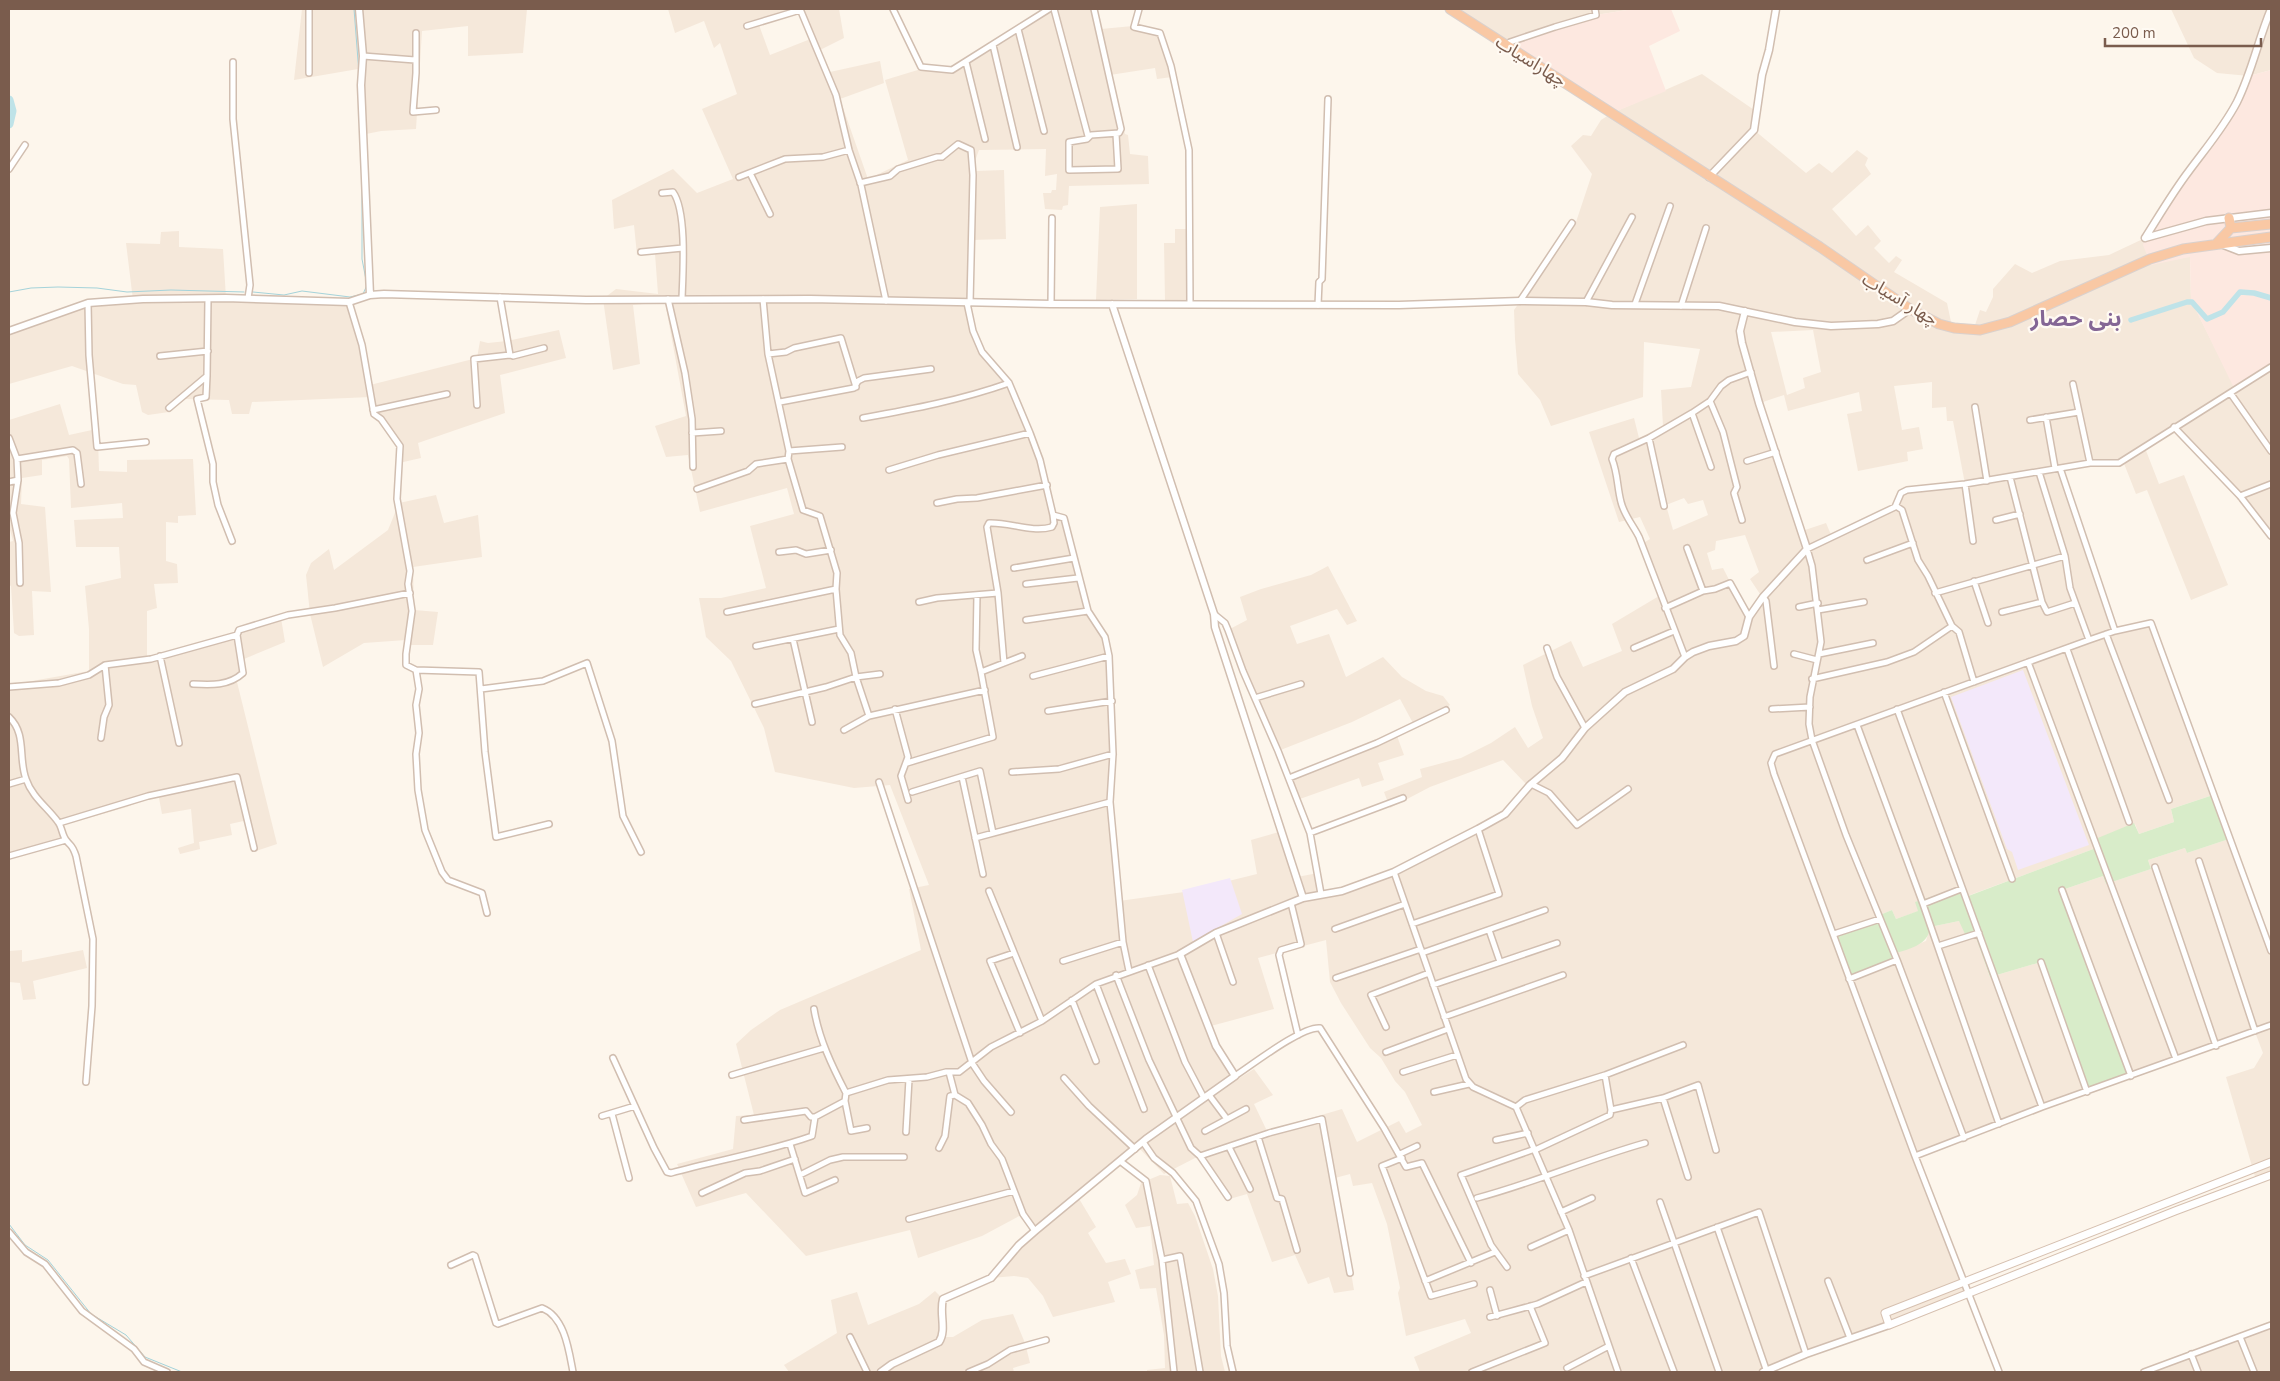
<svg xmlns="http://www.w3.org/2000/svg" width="2280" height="1381" font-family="'Nunito Sans','Noto Sans Arabic',sans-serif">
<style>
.residential{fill:#f5e8da;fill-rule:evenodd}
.commercial{fill:#fde8e0}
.education{fill:#f3e8fa}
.green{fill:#d8ecc9}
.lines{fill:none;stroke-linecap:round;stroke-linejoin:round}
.stream{stroke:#a5d3da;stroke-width:1}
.canal{stroke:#bfe3e8;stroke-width:5.5}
.river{stroke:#bfe3e8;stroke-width:9}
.minor-casing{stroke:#d1beb0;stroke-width:8}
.tertiary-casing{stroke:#d1beb0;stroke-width:9}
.secondary-casing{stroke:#d6c0b0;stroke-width:9}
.trunk-casing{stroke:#dad1cd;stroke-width:11}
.minor{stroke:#fff;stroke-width:5}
.tertiary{stroke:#fff;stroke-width:6}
.secondary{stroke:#fff;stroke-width:7}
.trunk{stroke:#f9c8a4;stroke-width:9}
.labels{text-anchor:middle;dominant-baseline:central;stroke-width:4.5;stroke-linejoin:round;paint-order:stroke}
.street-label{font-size:18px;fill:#7a5c4d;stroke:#fffaf3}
.district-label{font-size:22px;font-weight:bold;fill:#846695;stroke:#fffaf3}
</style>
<rect width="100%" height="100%" fill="#fdf6ec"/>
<path class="residential" d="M302 9H527L523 53 468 56V26L422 31 416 129 381 131 366 134 358 69 294 80Z
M668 9H839L844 38 820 50 830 72 880 61 884 83 840 99 868 179 908 160 885 80 921 69 954 72 1052 9H1096L1101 29 1133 26 1157 33 1163 47 1172 77 1157 79 1155 68 1110 75 1125 134 1128 135 1130 154 1148 156 1149 184 1069 186 1068 205 1063 206 1062 210 1045 209 1043 193H1051L1052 190H1056L1057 174 1045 176 1046 149 979 150 975 161V171L1004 170 1006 239 972 240 968 310 982 352 1009 383 1030 433 1053 515 1064 518 1088 611 1105 637 1112 701 1110 802 1119 901 1184 892 1257 874 1251 840 1282 831 1297 877 1318 873 1321 893 1342 891 1394 872 1505 813 1529 787 1503 760 1430 787 1390 808 1384 792 1422 777 1420 769 1461 758 1491 743 1515 727 1528 748 1543 738 1532 706 1523 665 1571 641 1583 667 1622 651 1612 624 1659 596 1640 545 1650 539 1640 517 1619 522 1589 432 1634 418 1639 438 1663 426 1661 390 1691 387 1700 349 1644 342 1643 397 1551 426 1540 400 1518 374 1515 339 1514 310 1575 225 1592 174 1571 146 1583 135 1591 136 1601 120 1612 113 1702 74 1757 112 1754 130 1806 173 1819 163 1832 173 1857 150 1868 158 1865 165 1871 174 1832 209 1856 236 1868 225 1881 241 1874 248 1889 263 1896 256 1902 260 1894 272 1947 303 1951 322 1975 325 1980 310 1986 312 1993 297V289L2015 264 2032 273 2060 261 2109 255 2145 238 2190 257 2191 300 2235 388 2271 364V536L2240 496 2175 428 2145 448 2159 484 2184 475 2228 585 2191 600 2147 490 2136 494 2123 461 2090 463 2060 468 2115 631 2148 622 2213 795 2171 809 2174 822 2139 834 2135 824 2096 848 1962 898 1958 889 1916 902 1919 911 1896 919 1892 910 1834 935 1894 963 1891 955 1926 941 1930 927 1959 921 1974 931 1990 977 2041 962 2087 1092 1915 1156 1969 1291 1763 1372H1563L1562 1371 1420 1372 1414 1357 1471 1333 1465 1319 1406 1336 1398 1293 1400 1288 1387 1224 1372 1183 1353 1186 1350 1174 1335 1178 1354 1290 1334 1293 1329 1277 1308 1284 1295 1255 1272 1262 1247 1194 1226 1200 1197 1157 1164 1174 1138 1147 1078 1197 1096 1227 1088 1233 1106 1263 1125 1259 1131 1274 1108 1282 1115 1302 1053 1317 1043 1296 1028 1278 1014 1276 991 1278 1035 1231 1023 1214 982 1236 918 1258 910 1230 806 1256 746 1193 696 1207 677 1164 733 1149 736 1116 754 1115 736 1044 751 1030 780 1010 921 950 909 889 929 885 890 785 854 788 775 772 764 728 731 661 706 637 699 598H721L766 588 750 526 794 514 787 488 700 512 688 455 666 457 655 426 686 416 665 302 633 305 640 364 613 370 603 299 616 289 658 294 655 254 637 255 634 225 614 229 612 200 673 169 697 193 733 179 702 109 737 94 720 43 714 48 704 21 675 33ZM799 12 813 38 770 55 759 25ZM1813 330 1821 372 1803 378 1805 388 1787 395 1771 332ZM1932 382V408L1946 407 1947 421H1953L1965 484 1901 493 1895 507 1832 537 1826 523 1802 531 1760 403 1784 395 1788 411 1859 392 1862 411 1847 414 1858 471 1908 461 1907 452 1923 449 1919 427 1902 430 1894 386ZM1684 498 1688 504 1703 500 1708 515 1673 530 1666 505ZM1745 535 1759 572 1750 579 1762 597 1748 617 1723 568 1712 570 1707 553 1715 550 1716 541ZM1326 940 1330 982 1341 1003 1370 1048 1381 1058 1395 1081 1405 1092 1422 1125 1406 1133 1399 1121 1357 1142 1342 1109 1267 1131 1254 1104 1273 1095 1254 1069 1238 1079 1218 1046 1211 1026 1274 1009 1258 958Z
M1450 9H1633L1596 15 1510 42Z
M2171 9H2271V70L2249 76 2217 73 2194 58Z
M1137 204V299L1096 300 1100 207Z
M1175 229H1192L1193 300H1165L1164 243H1175Z
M179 231V247L223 249 226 298 349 302 370 385 477 358 480 341 488 343 507 341 559 330 566 358 500 375 505 413 418 443 421 458 399 463 400 446 374 414 371 397 252 402 249 414H232L229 400 184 399 169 412 148 415 142 412 136 385 123 384 72 366 9 384V331L88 303 133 300 126 243 160 244 161 232Z
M60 404 69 435 92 430 98 439 99 471 127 472V460L193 459 196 515 178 516V523L166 522V561L177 564 178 583 154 584 157 608 147 611V659L237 635 247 624 281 618 285 642 244 659 245 673 237 682 277 844 256 851 248 820 230 824 232 835 199 842 200 849 180 854 178 848 194 843 191 809 162 814 159 798 151 797 127 807 60 826 68 841 55 847 9 858V685L89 671V629L85 586 121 578 119 547H76L74 520 123 518 122 503 71 508 69 459 67 456 42 460V475L22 478 21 504 45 507 51 592 32 591 34 635 19 636 14 633 11 586 9 585V542L13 541 9 526V420Z
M436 495 444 523 478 515 482 557 413 567 414 610 438 612 433 645H407L406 640 364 643 323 667 310 614 306 575 311 563 329 549 334 570 388 530 399 503Z
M1328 566 1357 621 1347 625 1337 609 1290 626 1297 644 1329 634 1346 677 1383 657 1402 677 1426 691 1443 696 1450 705 1414 725 1400 699 1352 722 1278 751 1228 630 1247 620 1240 597 1261 589 1311 575Z
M1397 736 1404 755 1378 763 1384 780 1362 787 1359 778 1297 800 1289 778 1372 745 1374 748Z
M2229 839 2271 951V1175L2256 1180 2226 1077 2254 1068 2263 1053 2255 1032 2131 1076 2062 890 2103 876 2106 884 2151 869 2148 860 2185 848 2187 853Z
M22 950V962L83 950 87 968 33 981 36 999 23 1000 20 983 9 982V951Z
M1160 1175 1170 1176 1177 1204 1188 1203 1195 1216 1213 1269 1218 1296 1221 1356 1225 1372H1147V1370L1165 1368 1164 1335 1156 1288 1140 1289 1135 1270 1154 1265 1150 1226 1136 1228 1125 1205 1137 1195 1141 1183Z
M935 1291 943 1299V1337H953L982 1320 1013 1314 1025 1343 1030 1363 1013 1368 1014 1372H789L784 1365 837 1333 831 1300 857 1292 868 1325 919 1304Z
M2271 1325V1372H2144Z"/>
<path class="commercial" d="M1633 9H1671L1680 31 1649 46 1666 91 1612 113 1510 42 1596 15Z
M2271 70V364L2234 388 2191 300 2190 257 2151 265 2143 245 2145 238 2209 146 2249 76Z"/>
<path class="education" d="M2023 670 2089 845 2018 870 2012 852 2007 849 1951 697Z
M1230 878 1242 914 1193 942 1182 890Z"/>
<path class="green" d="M2213 795 2229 839 2187 853 2185 848 2148 860 2151 869 2106 884 2103 876 2062 890 2131 1076 2087 1092 2041 962 1990 977 1974 932 1965 934 1959 921 1930 927C1929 946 1907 949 1891 955L1894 963 1849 979 1834 934 1892 910 1896 919 1918 911 1915 902 1958 888 1963 898 2096 848 2093 840 2134 823 2139 834 2174 822 2171 809Z"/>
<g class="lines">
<path class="stream" d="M354 9 359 73
M359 112 361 153
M9 292 31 288 58 287 97 288 127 292 171 290 244 292
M253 292 284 295 302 291 350 297 363 294 367 285 362 259V187
M9 1224 25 1245 48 1260 91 1314 126 1335 145 1357 182 1372"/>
<path class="canal" d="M2131 320 2187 302H2192L2207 319 2223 312 2240 292 2254 293 2271 298"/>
<path class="river" d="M9 100 12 111 9 124"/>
<g class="minor-casing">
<path id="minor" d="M800 9 836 95 849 150 861 185 886 301
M893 9 921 67 952 70 1049 9
M1054 9 1088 136
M1094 9 1121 129 1119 133 1091 135 1087 139 1069 142V170L1118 169 1116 134
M1139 9 1134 27 1160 33 1171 66 1189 150 1190 303
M747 26 800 10
M1018 29 1044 131
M416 33V73L413 112 436 110
M993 45 1017 147
M1507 46 1510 42 1555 27 1596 15 1595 9
M363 56 415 60
M233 62V119L250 285 248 298
M966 62 985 139
M309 73V9
M9 169 25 145
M750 173 770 214
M739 177 785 159 823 157 849 150
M860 183 890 176 898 169 937 157H942L958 144 971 150 973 175 970 303
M662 193 673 192C687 211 683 273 682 298
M641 252 683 248
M500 297 510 355
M668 299 685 373 692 419 693 467
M763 299 768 354 789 451 788 459 803 510 820 516 837 573 836 589 840 635 851 653 856 677 869 716 985 690
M1520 301 1572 223
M349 302 362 345 374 414 381 419 400 446 397 499 410 571 408 584 412 611 406 654V665L416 670 419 689 416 705 419 733 416 754 418 790 425 830 442 872 448 880 482 893 487 913
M1586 302 1632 217
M88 303 89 355 97 447 146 442
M967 303 973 331 982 352 1009 383 1030 433 1040 460 1053 515 1064 518 1088 611 1105 637 1109 656 1113 754 1110 802 1123 942 1129 971
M1051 304 1052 218
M1635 304 1670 206
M1318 305 1319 282 1322 279 1328 99
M1681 306 1706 228
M768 354 786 352 794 348 841 338 856 387
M160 356 208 351
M207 376 206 397 197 399 213 464V482L218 505 232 541
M2073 384 2090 463
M2231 394 2271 451
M1710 401 1723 432 1737 487 1734 493 1742 520
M780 402 854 388 858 381 864 378 931 369
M477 405 474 359 510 355 513 356 544 348
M1975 407 1987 481
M169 408 207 376 208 299
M373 410 447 394
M1692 413 1711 467
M2046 417 2055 468
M863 418C913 409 961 400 1009 383
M2030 420 2079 412
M2174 427 2240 496 2271 536
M692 433 721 431
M9 438 17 459 18 480 13 513 19 543 20 583
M1649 438 1664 506
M789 451 842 447
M17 459 73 450 77 453 81 484
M1747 461 1776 452
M2060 468 2115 631
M889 470 938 455 1030 433
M2039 472 2065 556 2070 588 2089 640
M2010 477 2042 602 2047 612 2075 603
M9 482 18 480
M1965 484 1973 541
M697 489 748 471 756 464 788 459
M2240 496 2271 484
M937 503 957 499 977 498 1047 485
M1896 506 1902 510 1918 560 1928 576 1952 626 1959 632 1974 682
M1996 520 2020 514
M1687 548 1703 591
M779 552 796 550 806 554 831 550
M1867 560 1913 543
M1014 568 1074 558
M1974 581 1988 623
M1026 584 1078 578
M1935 593 2065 556
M977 595 976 650 981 672
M1763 597 1766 601 1774 666
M919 602 937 598 998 593
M1799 607 1818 603
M1665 608 1703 591 1715 589 1730 583 1749 617
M1818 610 1864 602
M727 612 836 589
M2002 612 2042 602
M1214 614 1225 623 1228 630 1243 671 1278 751 1310 833 1321 894
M1026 620 1088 611
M2106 634 2169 800
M793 639 812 722
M756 646 839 629
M1547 648 1557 677 1585 728
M1634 648 1674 631
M2067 649 2129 822
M1794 654 1817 660
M1819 654 1873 643
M160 656 179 743
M1685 657 1639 537C1633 525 1624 515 1621 502 1617 487 1618 474 1612 459L1614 454 1649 438 1692 413 1710 401 1721 386 1729 380 1751 372
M2028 662 2176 1059
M1004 663 998 593 987 527 989 523C1010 522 1031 533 1052 527L1054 523 1053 515
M416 670 479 672 485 752 496 837 549 824
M1033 676 1109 656
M1812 679 1887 662 1914 652 1952 626
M193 684C211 685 229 686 243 673L237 635
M9 687 59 683 89 675 105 665 151 659 237 635 239 630 288 615 335 608 410 593
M481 689 543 681 587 663 612 741 623 816 641 852
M1944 692 2012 879
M1255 698 1301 684
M755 704 826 687 856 677 880 674
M895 709 908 757 901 776 908 800
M1772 709 1810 707
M1897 709 2042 1107
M1048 711 1112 701
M9 717C27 734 18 758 26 779 32 797 48 808 58 822 62 827 62 835 66 840 72 848 72 844 76 856L93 939 92 1006 86 1082
M1857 725 1923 904 1999 1124
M844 730 869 716
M101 738 104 717 109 705 105 665
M907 763 993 737 981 672 1022 656
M1012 772 1059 769 1113 754
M962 777 983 874
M1289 778 1377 743 1446 710
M879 782 972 1063 984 1081 1011 1112
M9 784 26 779
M1531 784 1549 793 1577 825 1628 789
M912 792 980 771 993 833
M59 823 148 796 237 777 254 848
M1310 833 1403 798
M975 838 1110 802
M9 856 66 840
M2199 861 2255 1031
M2155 867 2216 1046
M1394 872 1466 1079 1473 1087 1516 1107 1569 1230 1618 1372
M2062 890 2131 1076
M989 891 1042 1021
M1291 903 1301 944 1281 950 1279 955 1298 1035
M1923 904 1961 889
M1412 924 1499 894 1478 829
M1335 929 1405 904
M1489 930 1500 962
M1216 933 1233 982
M1834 934 1880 919
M1938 946 1979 933
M1014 953 990 961 1020 1033
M1422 953 1545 910
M1063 961 1123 942
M2041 962 2087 1092
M1148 965 1185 1062 1204 1098
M1116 975 1149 1060 1191 1148 1200 1156 1228 1197
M1336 978 1421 949
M1849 979 1897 960
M1096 984 1144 1109
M1433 985 1557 943
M1072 1000 1096 1061
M1444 1017 1563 975
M1386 1027 1371 995 1429 973
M1386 1052 1448 1029
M613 1058 654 1148 667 1172 671 1173C718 1160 767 1152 812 1136L815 1117 845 1101 846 1093C832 1066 819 1039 814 1009
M1403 1072 1457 1055
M732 1075 824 1048
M1605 1075 1611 1110
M1235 1076C1252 1065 1302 1026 1320 1028L1384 1128 1406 1167 1422 1163 1471 1263
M1064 1078 1089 1106 1135 1149
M1434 1092 1469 1084
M846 1093 888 1080 927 1077 946 1072H959L991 1047 1042 1021 1096 984 1180 954
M955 1095 968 1103 982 1125 991 1144 1002 1159 1023 1214 1035 1231
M1209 1095 1227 1119
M1663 1098 1688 1177
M845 1101 851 1131 867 1128
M1516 1107 1525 1100 1605 1075 1683 1045
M612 1114 629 1178
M602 1116 635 1106
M744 1120 806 1111 811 1117H815
M1205 1131 1246 1109
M906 1132 909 1079
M1258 1137 1277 1198 1282 1199 1297 1250
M1964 1138 1897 960 1846 835 1812 740 1809 724 1810 697 1821 642 1812 566 1807 549 1895 507 1901 493 1907 490 1965 484 2090 463H2119L2271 367
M1496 1140 1528 1133
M1143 1142 1154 1158 1173 1173 1196 1201 1219 1264 1224 1293 1227 1346 1233 1372
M790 1144 805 1193 835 1180
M1229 1147 1250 1189
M939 1148 945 1136 950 1096 955 1095 949 1072
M1535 1150 1610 1115 1611 1110 1663 1098 1698 1085 1716 1150
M1400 1154 1417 1146
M1200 1156 1269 1133 1322 1119 1350 1273
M1915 1156 2042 1107 2271 1025
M1402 1158 1382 1166 1431 1296 1474 1284
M1120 1161 1146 1181 1162 1260 1174 1372
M800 1175 830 1160 843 1157H904
M702 1193 745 1173 760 1171 795 1159
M1477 1198C1534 1183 1588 1159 1645 1143
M1660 1202 1719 1372
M1561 1212 1592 1198
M909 1219 1014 1191
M1717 1227 1767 1372
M9 1232 26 1252 45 1264 82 1311 134 1349 144 1362 167 1372
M1531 1247 1569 1230
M1631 1258 1674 1372
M1162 1260 1180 1256 1200 1372
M451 1265 473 1255 475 1256 496 1323 498 1324 542 1308C565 1317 569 1351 573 1372
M1507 1267 1491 1245 1461 1175 1535 1149
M1584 1276 1759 1212 1806 1354
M1425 1281 1495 1252
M1828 1281 1850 1338
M1490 1290 1497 1316
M1490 1317 1538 1304 1586 1282
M850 1337 867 1372
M2240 1337 2254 1372
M2191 1354 2198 1372
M1567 1368 1609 1346
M969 1372 988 1364 1010 1350 1046 1340
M1472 1372 1545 1343 1530 1306
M1999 1372 1915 1156 1774 774 1771 763 1775 754 2089 640 2115 631 2151 623 2271 951
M2144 1372 2271 1325"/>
</g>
<g class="tertiary-casing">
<path id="tertiary" d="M359 9 363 56 361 85 370 295
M1709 177 1754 130 1762 75 1769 50 1776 9
M2145 238C2159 216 2173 192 2189 171 2206 148 2224 127 2237 102 2252 72 2258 40 2271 9
M2145 238 2206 221 2271 213
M2221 244 2239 251 2271 248
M1112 304 1214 614 1215 627 1303 898
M9 331 88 303 143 299 226 298 349 302 370 295 384 294 586 300 810 299 1051 304 1399 305 1520 301 1586 302 1612 305 1719 306 1795 322 1831 326 1878 324 1893 321 1910 309
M881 1372 892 1364 939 1342C947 1330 939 1313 943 1299L991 1278 1019 1245 1035 1231 1146 1139 1235 1076 1216 1046 1180 954 1216 933 1303 898 1342 891 1394 872 1478 829 1505 814 1530 785 1562 758 1585 728 1625 692 1673 669 1685 657 1693 652 1709 646 1736 641 1744 636 1749 617 1763 597 1807 549 1759 403 1742 343 1740 331 1745 311
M1763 1372 1806 1354 1889 1325"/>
</g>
<g class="secondary-casing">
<path id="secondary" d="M2271 1162 1885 1313 1889 1325 2175 1211 2271 1175"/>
</g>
<g class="trunk-casing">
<path id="trunk" d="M1450 9 1820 247 1910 309 1939 324 1954 328 1980 330 2010 322 2150 259 2183 249 2271 237
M2229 218 2231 228
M2217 243 2231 228 2271 224"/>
</g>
<use href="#minor" class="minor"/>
<use href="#tertiary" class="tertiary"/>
<use href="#secondary" class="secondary"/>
<use href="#trunk" class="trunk"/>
</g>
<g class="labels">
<g class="street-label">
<text transform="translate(1531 61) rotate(32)">چهاراسیاب</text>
<text transform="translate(1900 299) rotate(31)">چهار آسیاب</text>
</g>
<g class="district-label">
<text x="2076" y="319">بنی حصار</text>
</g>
</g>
<rect width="2280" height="1381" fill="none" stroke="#7a5c4d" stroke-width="20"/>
<path d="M2105 38v8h156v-8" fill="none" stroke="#7a5c4d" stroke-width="2.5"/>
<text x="2112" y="38" font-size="15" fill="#7a5c4d" stroke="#fffaf3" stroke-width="4" paint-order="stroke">200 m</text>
</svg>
